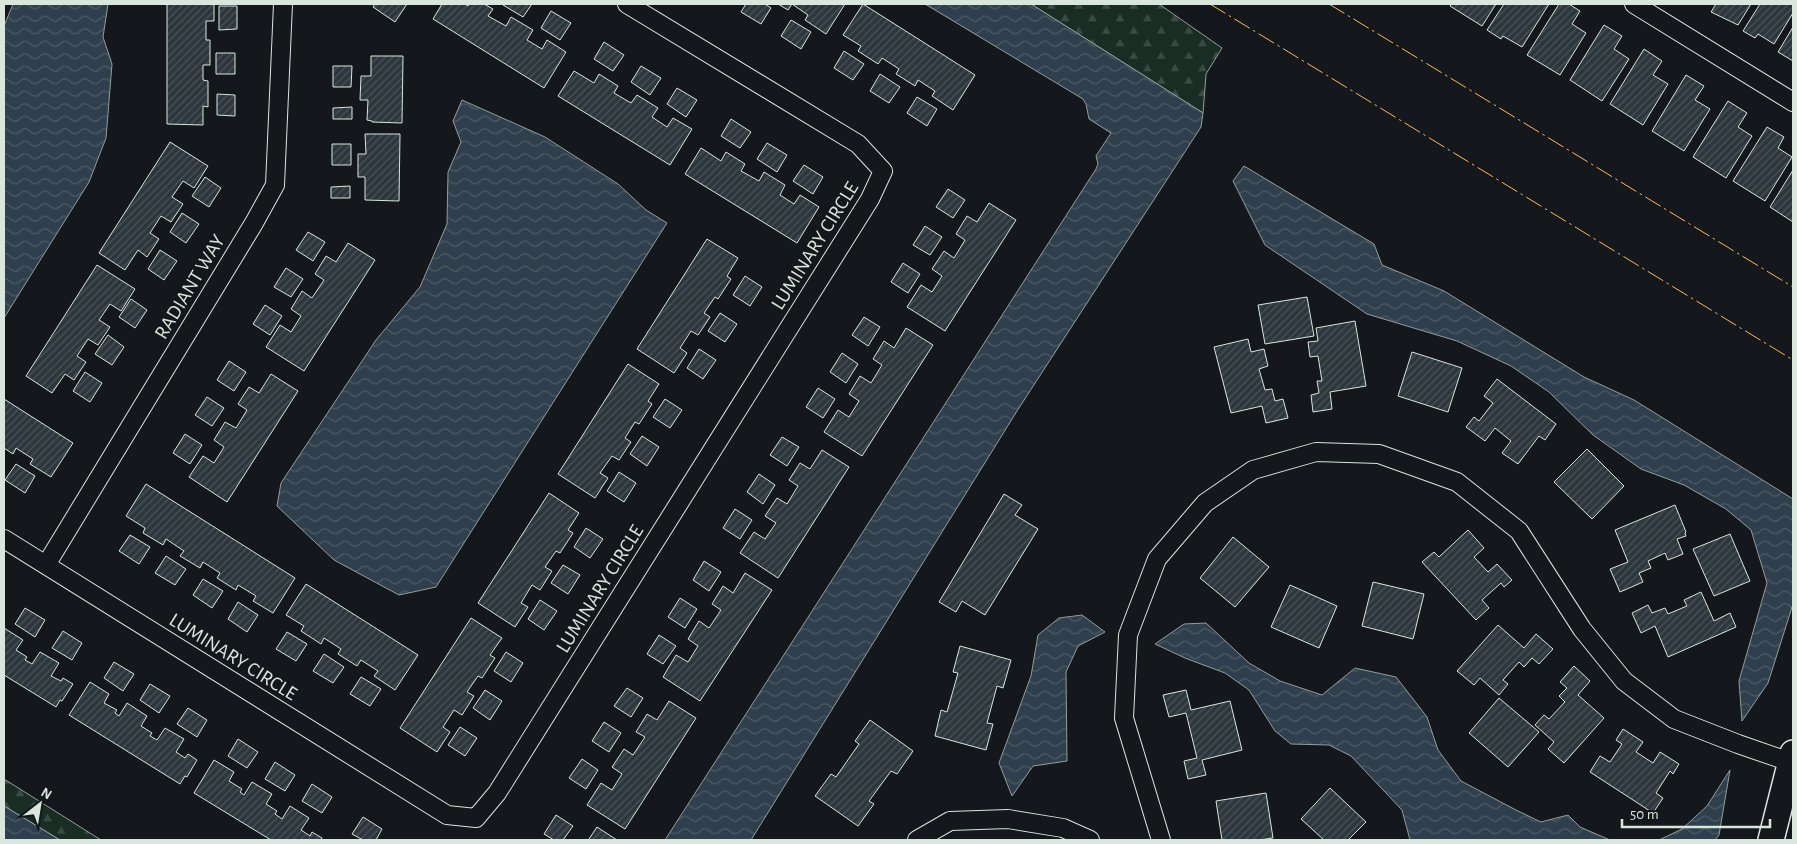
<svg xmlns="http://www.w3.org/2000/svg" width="1797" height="844" font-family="'Alegreya Sans',sans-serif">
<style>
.forest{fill:url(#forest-firs);stroke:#939e99}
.water{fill:url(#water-waves);stroke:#939e99}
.building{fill:url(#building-hatch);stroke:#d8e6dc}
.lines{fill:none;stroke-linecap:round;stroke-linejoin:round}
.street-casing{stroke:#d8e6dc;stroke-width:20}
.secondary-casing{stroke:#d8e6dc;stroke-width:28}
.street{stroke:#14181c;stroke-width:18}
.secondary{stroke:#14181c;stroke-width:25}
.power{stroke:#ffb74d;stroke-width:1;stroke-dasharray:18 4 2.5 4;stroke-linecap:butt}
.labels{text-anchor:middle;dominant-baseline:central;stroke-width:4;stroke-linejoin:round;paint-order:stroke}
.street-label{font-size:20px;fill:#d8e6dc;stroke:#14181c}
</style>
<defs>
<pattern id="forest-firs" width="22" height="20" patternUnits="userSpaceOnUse" patternTransform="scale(1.25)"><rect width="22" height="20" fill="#1a2d24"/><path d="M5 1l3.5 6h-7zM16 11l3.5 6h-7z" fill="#3b4b43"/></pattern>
<pattern id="water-waves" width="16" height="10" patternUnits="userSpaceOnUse" patternTransform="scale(1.25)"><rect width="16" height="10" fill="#2f3f4d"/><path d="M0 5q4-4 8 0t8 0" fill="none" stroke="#4c5b66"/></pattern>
<pattern id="building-hatch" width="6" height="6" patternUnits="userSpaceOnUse" patternTransform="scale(1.25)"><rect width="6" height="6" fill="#2c363c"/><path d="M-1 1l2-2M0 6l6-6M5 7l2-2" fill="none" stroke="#4a5358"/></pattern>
</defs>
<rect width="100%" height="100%" fill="#14181c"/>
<path class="forest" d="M1031 4H1159L1222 48 1206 74 1203 113Z
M4 779 101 840H60L4 806Z"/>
<path class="water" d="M13 4H108L103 37 112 64 106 138 89 182 4 318V26Z
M925 4H1031L1203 113 1201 127 1017 411 751 840H665L1096 169 1098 164 1096 156 1111 133 1089 119 1086 104 1083 99Z
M462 100 545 137 618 184 646 210 667 223 436 587 399 595 334 560 277 506 281 483 376 340 420 287 447 224 448 172 461 142 453 121Z
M1244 166 1374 244 1382 265 1444 291 1584 377 1634 400 1793 499V604L1768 683 1742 721 1739 681 1767 583 1751 530 1726 509 1684 485 1641 469 1593 435 1549 392 1511 366 1457 341 1367 314 1265 245 1233 181Z
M1082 615 1105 632 1078 646 1066 672 1067 761 1033 766 1012 796 999 763 1031 676 1038 635 1059 618Z
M1206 623 1249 663 1280 681 1322 695 1355 668 1396 677 1427 717 1438 750 1461 781 1516 810 1541 822 1568 815 1580 827 1610 840H1410L1402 810 1351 756 1329 745 1291 744 1275 731 1249 690 1225 673 1185 658 1155 644 1184 624Z
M1730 770 1719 835 1715 840H1659L1682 829 1707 806Z
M4 806 60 840H4Z"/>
<path class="building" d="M167 4H214V21H206V40H210V65H203V80L208 81V107L203 106V125L167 124Z
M375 4H407L395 22 373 7Z
M442 4H465L468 6 469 4H484L493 9 488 16 506 26 511 17 533 30 527 40 542 49 547 40 566 52 544 88 433 19Z
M504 4H532L523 17 503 5Z
M746 4H765L771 8 761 24 741 12Z
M778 4H845L826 34 805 20 808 15 792 4 788 10Z
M863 4 975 75 953 110 932 96 935 91 918 80 915 86 896 74 899 69 882 58 878 64 858 51 861 46 843 35Z
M1452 4H1496L1482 26 1450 6Z
M1504 4H1549L1522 47 1503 36 1501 39 1487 30Z
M1559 4H1569L1580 11 1572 24 1586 33 1560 75 1527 55Z
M1716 4H1751L1738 25 1711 12Z
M1760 4H1793V13L1774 44 1758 34 1755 38 1743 31Z
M219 6H237V29L219 30Z
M551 11 571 23 560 40 541 28Z
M791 20 811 32 801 49 781 36Z
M1604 25 1622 36 1614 49 1629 59 1602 101 1570 80Z
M1793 27V61L1778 52Z
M604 42 624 55 613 71 594 59Z
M1644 49 1662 61 1653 75 1668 84 1643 125 1610 104Z
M844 51 864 64 853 80 834 68Z
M216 53H235V74H216Z
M371 56H403L402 123 372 122V121L367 120 368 100H360L361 76H371Z
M333 66H352L351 87H333Z
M641 66 661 78 650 95 631 82Z
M574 71 594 83 599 74 618 86 614 93 631 103 637 95 658 108 652 117 667 127 673 118 692 129 670 165 558 96Z
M880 74 900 87 889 103 870 91Z
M1686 75 1704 86 1695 100 1710 109 1684 151 1652 131Z
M677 88 697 100 686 117 667 104Z
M217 94 235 95V116L217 115Z
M917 97 937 109 927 126 907 113Z
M1728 101 1747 113 1738 127 1752 136 1726 178 1693 157Z
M352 107V119H333V108Z
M731 119 751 132 740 148 721 136Z
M1767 127 1784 137 1778 148 1792 157 1765 201 1733 181Z
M365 134H400L399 201 365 200V177H358V154H366Z
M170 142 208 166 194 188 183 181 172 197 183 204 171 222 161 216 150 233 159 239 147 257 138 250 125 270 99 253Z
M767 143 787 155 777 172 757 159Z
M332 144H351V165H332Z
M701 148 721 161 726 152 745 164 741 171 759 181 764 172 785 185 780 195 794 204 800 195 819 207 797 243 685 174Z
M804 165 823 177 813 194 793 181Z
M1793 170V222L1770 207Z
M205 177 221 188 209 207 192 196Z
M350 186V198H331V187Z
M948 189 965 200 953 218 936 207Z
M989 203 1016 220 945 331 907 307 921 285 932 292 942 276 932 269 944 251 954 258 965 240 956 234 967 216 977 222Z
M182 213 199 224 186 243 170 232Z
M925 226 942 237 930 255 913 245Z
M308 232 325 242 313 261 296 250Z
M707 239 738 258 727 276 731 279 718 299 715 297 704 313 710 317 698 335 691 331 680 348 687 353 674 373 637 349Z
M348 243 375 260 304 371 266 347 280 325 291 332 301 316 291 309 302 291 312 298 324 280 315 274 326 256 336 262Z
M160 250 177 261 164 280 148 269Z
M903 263 920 274 908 293 891 282Z
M97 265 135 289 121 311 110 304 99 320 110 327 98 345 88 339 77 356 86 362 74 380 65 374 52 393 26 376Z
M286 268 303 279 291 297 274 287Z
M745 276 762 287 750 306 733 295Z
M1307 297 1314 336 1265 344 1258 305Z
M131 299 147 310 135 328 119 317Z
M265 305 282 316 270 335 253 324Z
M720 313 737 324 725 342 708 331Z
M864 317 880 327 868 346 852 335Z
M1355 321 1366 386 1330 392 1332 409 1313 412 1311 395 1319 393 1317 381H1322L1318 356 1310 357 1308 342 1318 341 1316 328Z
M906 328 933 345 862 456 824 432 838 410 849 417 859 401 849 394 860 376 871 383 882 365 873 359 884 341 894 348Z
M108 335 124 347 112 365 95 354Z
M1248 339 1251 352 1264 349 1268 366 1259 369 1265 390 1272 389 1275 401 1283 399 1288 418 1266 423 1262 406 1231 413 1214 347Z
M699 349 716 360 703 379 687 368Z
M1412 352 1462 368 1448 412 1398 396Z
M842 353 858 364 846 383 830 372Z
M229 361 246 372 234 391 217 380Z
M628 364 659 384 648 401 652 404 639 424 635 422 625 438 631 442 619 460 612 456 600 473 608 478 595 498 558 474Z
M85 372 102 383 90 402 73 391Z
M271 374 298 391 227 502 189 477 203 456 214 463 224 447 214 440 225 422 236 428 247 410 238 404 249 387 259 393Z
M1497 379 1556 424 1545 440 1539 436 1518 464 1502 453 1511 441 1495 428 1485 441 1466 427 1474 417 1479 421 1493 403 1484 396Z
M818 388 835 399 823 418 806 407Z
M207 397 224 408 212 426 195 415Z
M4 399 73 443 51 477 30 464 33 459 16 448 13 454 4 448Z
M665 399 682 410 670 428 653 417Z
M185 434 202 445 190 464 173 453Z
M642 436 659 447 647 466 630 454Z
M782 437 799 447 787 466 770 455Z
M1587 449 1624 486 1592 519 1554 482Z
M822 450 849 467 778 578 740 553 754 532 765 539 776 523 765 516 777 498 787 504 798 486 789 480 800 463 810 469Z
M16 464 35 476 25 493 5 480Z
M619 472 636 483 624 502 607 491Z
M759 474 775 485 763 504 747 492Z
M146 484 295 578 273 613 253 601 256 596 238 585 236 590 217 578 220 573 203 562 200 568 180 556 184 551 166 539 163 545 143 533 145 528 126 516Z
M549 493 579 513 568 530 573 533 560 553 556 551 545 567 552 571 540 590 532 585 521 603 528 607 515 627 478 603Z
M1004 494 1022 505 1015 515 1038 529 985 615 962 601 956 612 939 602Z
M1675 505 1686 532 1685 533 1686 536 1677 539 1683 554 1668 560 1665 553 1648 561 1651 568 1639 573 1643 582 1620 592 1610 569 1628 562 1615 530Z
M735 509 752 520 740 539 723 528Z
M586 528 603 539 590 558 574 547Z
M1468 530 1484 548 1474 557 1488 572 1497 564 1512 580 1504 587 1501 583 1482 600 1489 608 1476 620 1422 562 1434 552 1439 557Z
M1730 534 1750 581 1714 596 1693 549Z
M130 535 150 547 139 564 119 551Z
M1233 537 1269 567 1235 607 1200 578Z
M166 556 186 569 175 585 155 573Z
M704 561 721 572 709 591 693 580Z
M563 565 580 575 568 594 551 583Z
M745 573 772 590 700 701 663 677 676 655 688 662 698 646 688 639 699 621 709 628 721 610 712 604 723 586 733 593Z
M203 579 223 591 212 608 193 595Z
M1373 582 1424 594 1413 639 1362 626Z
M306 584 418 655 395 690 374 676 378 671 361 660 357 666 338 654 341 649 324 638 321 644 301 631 304 626 286 615Z
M1290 585 1337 606 1319 648 1271 627Z
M1701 592 1714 621 1730 613 1736 627 1668 657 1655 626 1641 633 1632 613 1648 605 1652 613 1665 608 1668 614 1687 606 1684 600Z
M680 598 697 609 685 628 668 617Z
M540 600 557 611 544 630 528 619Z
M238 602 258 615 247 632 228 619Z
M25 608 45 620 35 637 15 624Z
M471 618 502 638 490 655 495 658 482 678 478 676 467 692 474 696 462 715 454 710 443 727 450 732 437 752 400 728Z
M1498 625 1524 648 1536 634 1553 649 1539 664 1532 658 1524 667 1519 662 1503 680 1508 684 1499 695 1480 678 1474 685 1457 671Z
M4 628 23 640 16 650 27 657 25 660 32 664 40 652 59 663 51 676 61 681 63 678 73 684 62 701 60 700 56 707 4 675Z
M63 631 82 643 72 660 52 648Z
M287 632 307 644 296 661 276 649Z
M659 635 676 646 663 664 647 654Z
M960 646 1011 660 1003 688 997 686 987 723 993 724 986 750 935 736 941 710 947 712 958 673 953 672Z
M506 652 523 663 511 682 494 671Z
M324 654 344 667 333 683 313 671Z
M114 662 134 674 123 691 104 678Z
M1574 666 1590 681 1578 695 1604 718 1564 763 1548 749 1554 742 1535 725 1544 715 1549 719 1565 702 1559 696 1567 688 1560 682Z
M361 677 381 689 370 706 350 694Z
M90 682 109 694 104 703 117 710 115 713 119 716 127 703 147 716 141 726 152 733 150 736 157 740 165 728 184 739 176 752 185 758 188 754 197 760 187 777 185 776 180 784 69 715Z
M150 684 170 696 159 713 140 700Z
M627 688 643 698 631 717 614 706Z
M485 690 502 701 490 720 473 708Z
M1186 690 1191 710 1230 701 1242 750 1202 760 1206 775 1188 779 1184 761 1197 758 1186 713 1169 717 1163 695Z
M1499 698 1539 732 1508 767 1469 733Z
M669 701 696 718 625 829 587 805 601 783 612 790 622 774 612 767 624 749 633 755 645 737 636 732 647 714 657 720Z
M188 708 207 720 197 737 177 724Z
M870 720 913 751 897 774 891 771 869 801 874 804 858 826 815 796 831 774 836 777 859 744 855 741Z
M604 722 621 733 609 752 592 741Z
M460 727 477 738 465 756 448 745Z
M1623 729 1643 742 1636 752 1653 763 1660 752 1679 764 1673 774 1670 771 1656 793 1663 798 1653 813 1590 772 1600 756 1610 762 1622 744 1616 740Z
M238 739 258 752 247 768 228 756Z
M582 759 598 770 586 789 569 778Z
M214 760 234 772 229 781 242 789 240 792 244 795 252 782 272 794 266 804 277 811 275 814 282 819 290 806 309 818 301 830 310 836 312 832 322 838 321 840H271L194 793Z
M275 762 295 775 285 791 265 779Z
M312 784 332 797 322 813 302 801Z
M1330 788 1366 822 1348 840H1324L1301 819Z
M1266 793 1273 838 1259 840H1222L1216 801Z
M556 815 573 826 563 840H554L544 834Z
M363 817 382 829 376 840H363L352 834Z
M597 827 617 840H591L589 839Z"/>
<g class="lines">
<g class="street-casing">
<path id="street" d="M1634 4 1793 102
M4 539 447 815 476 818 497 793 870 199 883 171 858 144 627 4
M46 565 254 223 275 185 283 4
M917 840 950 821 1008 819 1063 828 1090 840
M1161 840 1124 718 1128 635 1157 559 1205 503 1253 470 1316 452 1379 454 1457 482 1519 531 1582 629 1624 681 1674 719 1738 744 1793 763"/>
</g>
<g class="secondary-casing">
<path id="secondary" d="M1771 840 1793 753"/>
</g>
<use href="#street" class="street"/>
<use href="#secondary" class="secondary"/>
<path class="power" d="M1210 4 1793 360
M1329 4 1793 287"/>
</g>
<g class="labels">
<g class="street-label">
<text transform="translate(815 246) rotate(-58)">LUMINARY CIRCLE</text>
<text transform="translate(190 287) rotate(-59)">RADIANT WAY</text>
<text transform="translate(600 589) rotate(-58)">LUMINARY CIRCLE</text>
<text transform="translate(233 657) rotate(32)">LUMINARY CIRCLE</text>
</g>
</g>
<rect width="1797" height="844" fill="none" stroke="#d8e6dc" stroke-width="10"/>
<g transform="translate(40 804) rotate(31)" stroke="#14181c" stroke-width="4" paint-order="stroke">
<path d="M0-4L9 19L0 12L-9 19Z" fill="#d8e6dc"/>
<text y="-8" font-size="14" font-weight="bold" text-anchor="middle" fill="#d8e6dc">N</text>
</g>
<path d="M1622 819v8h148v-8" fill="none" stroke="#d8e6dc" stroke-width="2.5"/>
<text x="1630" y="819" font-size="15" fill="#d8e6dc" stroke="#14181c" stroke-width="4" paint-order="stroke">50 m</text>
</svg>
